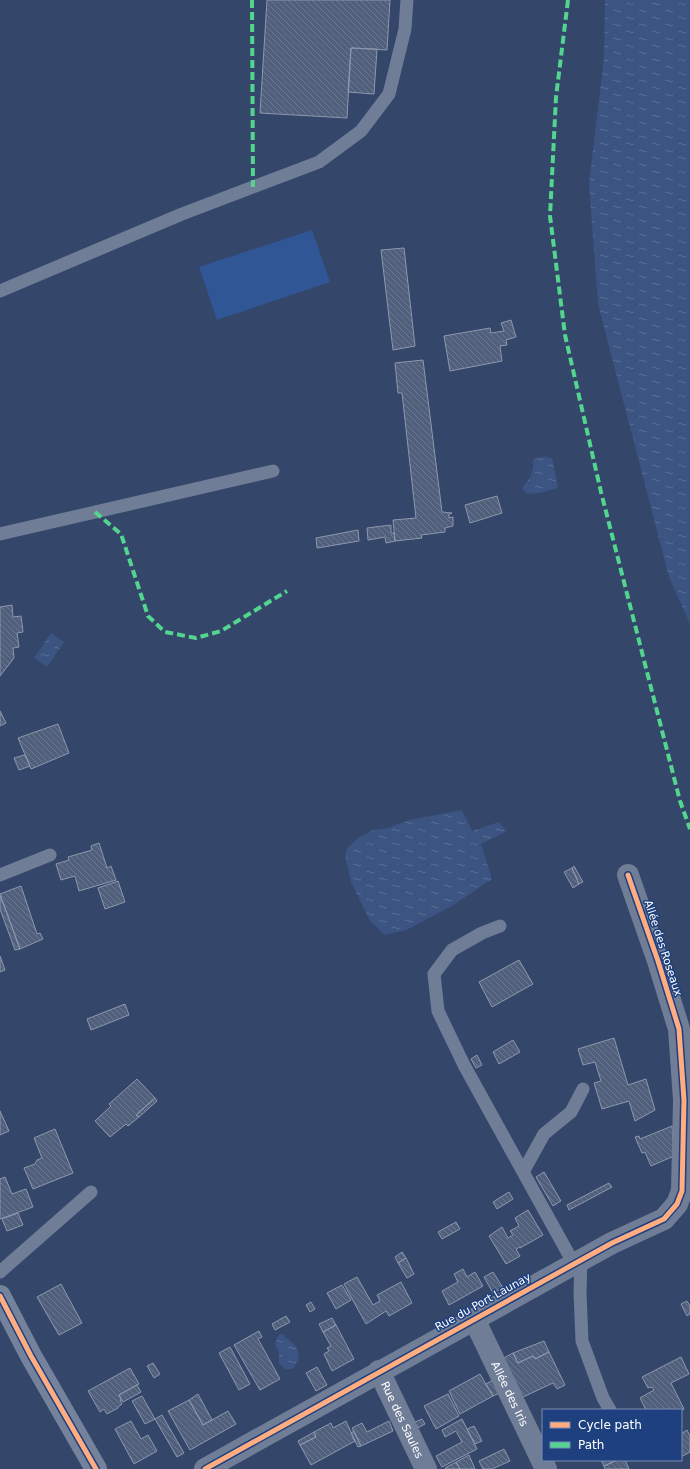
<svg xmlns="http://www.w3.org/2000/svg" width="690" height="1469" font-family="'DejaVu Sans',sans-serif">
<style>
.green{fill:#315696}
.water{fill:url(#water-ripples)}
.building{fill:url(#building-back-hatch);stroke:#8d98ae}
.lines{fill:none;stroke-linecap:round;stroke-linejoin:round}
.lane{stroke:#707d97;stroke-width:13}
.street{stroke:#707d97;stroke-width:22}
.secondary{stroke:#75829b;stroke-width:22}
.quiet{stroke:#53d58f;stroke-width:4;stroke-dasharray:8 4;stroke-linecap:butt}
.cycleway-casing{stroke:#1e407f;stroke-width:8}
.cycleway{stroke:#ffac80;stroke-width:5}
.labels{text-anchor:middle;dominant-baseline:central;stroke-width:3;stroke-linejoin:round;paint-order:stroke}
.street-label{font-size:11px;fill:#fff;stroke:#1e407f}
</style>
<defs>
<pattern id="water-ripples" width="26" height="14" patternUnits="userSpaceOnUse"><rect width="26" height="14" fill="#3b5482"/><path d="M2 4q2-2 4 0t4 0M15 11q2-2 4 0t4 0" fill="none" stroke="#586e95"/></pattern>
<pattern id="building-back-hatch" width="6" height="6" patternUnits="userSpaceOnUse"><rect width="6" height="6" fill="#505f7b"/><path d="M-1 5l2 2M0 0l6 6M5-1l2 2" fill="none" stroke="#6a778f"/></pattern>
</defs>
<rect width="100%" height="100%" fill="#344669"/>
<path class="green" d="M312 230 330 282 217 320 199 267Z"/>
<path class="water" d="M605 0H690V624L669 577 598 304 589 184 604 57Z
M547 456 548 458H552L558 487 555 489C546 491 529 498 523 490V486C531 479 534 470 533 459Z
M51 633 64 642 47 667 34 658Z
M462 810 472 831 499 822 507 831 481 844 492 879 452 906 406 930 385 935 370 921 351 882 345 856 347 848 357 839 373 830 388 828 409 820Z
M280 1334C286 1335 281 1333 285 1337 294 1344 301 1348 298 1361L293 1369H285L279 1363V1352L275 1344 278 1336Z"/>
<path class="building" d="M267 0H390L387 50 351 48 347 118 260 113Z
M351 48 377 49 374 94 348 92Z
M404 248 415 346 393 350 381 250Z
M511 320 516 337 506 340 507 345 500 346 502 361 450 371 444 336 490 328 491 333 504 331 501 323Z
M423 360 442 512 452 513 449 514V518L453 517V526L445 528V532L421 535 422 538 395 541 393 520 416 518 402 393H398L395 363Z
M497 496 502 513 470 523 465 505Z
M391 525V533H394L395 541 386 543 385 537 368 540 367 528Z
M358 530 359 541 317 548 316 538Z
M12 605 13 617 21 616 23 632 17 633 19 647 13 648 14 658 0 676V607Z
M0 711 6 723 0 726Z
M58 724 69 753 31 769 18 738Z
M24 755 26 756 30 766 19 770 14 758Z
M99 843 107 868 111 866 116 880 79 891 75 876 61 880 56 864 69 860 68 857 92 850 91 846Z
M574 866 583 882 579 884 572 868Z
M572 868 579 884 573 888 564 872Z
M118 881 125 902 105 909 98 888Z
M21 886 37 934 40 933 43 939 20 949 0 894Z
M0 895 20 949 15 950 0 909Z
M0 956 5 970 0 972Z
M519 960 533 984 492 1007 479 982Z
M125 1004 129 1015 91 1030 87 1019Z
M614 1038 628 1085 646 1079 655 1110 635 1121 629 1101 602 1109 594 1083 601 1081 595 1062 583 1065 578 1049Z
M513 1040 520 1052 499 1064 493 1052Z
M477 1055 482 1065 476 1068 471 1059Z
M137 1079 155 1098 136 1115 139 1117 128 1126 126 1124 110 1137 95 1121 111 1106 109 1104Z
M155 1098 157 1101 139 1117 136 1115Z
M0 1111 9 1131 0 1135Z
M672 1126 674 1156 651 1166 645 1152 642 1153 635 1137 639 1136 640 1139Z
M55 1129 73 1173 33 1189 24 1168 35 1164 37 1160 42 1158 34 1138Z
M544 1172 561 1201 553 1206 536 1177Z
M5 1177 12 1194 26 1189 33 1207 0 1219V1179Z
M609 1183 612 1187 569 1210 567 1205Z
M509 1192 513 1199 497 1209 493 1202Z
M528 1210 543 1235 520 1248V1247L516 1249 520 1256 506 1264 489 1236 502 1227 508 1238 513 1235 510 1231 519 1226 515 1218Z
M18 1213 23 1225 7 1231 2 1219Z
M456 1222 460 1229 442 1239 438 1232Z
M402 1252 406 1258 398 1263 395 1257Z
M406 1258 414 1274 407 1278 398 1263Z
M463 1269 467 1277 475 1272 483 1286 449 1305 442 1291 458 1282 454 1274Z
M493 1272 503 1288 493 1293 484 1277Z
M357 1277 373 1305 380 1301 377 1295 401 1282 412 1303 389 1316 386 1311 366 1324 344 1284Z
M61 1284 82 1323 59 1335 37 1297Z
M342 1285 351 1300 336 1309 327 1293Z
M687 1301 690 1306V1314L687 1316 681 1304Z
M311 1302 315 1309 310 1312 306 1305Z
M286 1316 290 1322 275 1330 272 1324Z
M332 1318 336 1325 323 1332 319 1324Z
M336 1325 354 1359 332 1371 324 1354 329 1351 327 1348 331 1346 323 1332Z
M259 1331 262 1337 258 1339 280 1379 260 1390 234 1345Z
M544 1341 549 1352 535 1359 533 1356 518 1363 513 1353Z
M230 1347 250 1384 239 1390 219 1353Z
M549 1352 565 1385 557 1389 553 1383 521 1398 502 1359 513 1353 518 1363 533 1356 535 1359Z
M681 1357 689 1374 671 1383 684 1409 681 1411 646 1410 640 1398 654 1390 652 1387 648 1388 642 1377Z
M153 1363 160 1374 154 1378 147 1366Z
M317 1367 327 1385 316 1391 306 1373Z
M130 1368 139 1384 119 1395 122 1400H120L122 1404 118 1407V1408L107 1414 104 1409 100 1412 88 1391Z
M480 1374 493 1396 460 1414 449 1391Z
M498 1377 504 1391 493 1396 486 1384Z
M137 1385 141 1392 123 1402 119 1395Z
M198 1394 212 1420 203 1425 189 1400Z
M448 1394 459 1416 436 1429 424 1406Z
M142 1396 155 1419 145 1424 132 1401Z
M189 1400 203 1425 228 1411 236 1424 190 1450 168 1411Z
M162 1415 184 1453 177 1457 155 1419Z
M422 1419 425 1424 414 1430 411 1424Z
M462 1419 477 1449 442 1467 436 1456 462 1442 456 1431 445 1437 442 1430Z
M131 1421 141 1439 148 1435 157 1451 134 1464 115 1429Z
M346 1421 355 1441 311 1465 300 1445 316 1437 314 1432 331 1423 333 1428Z
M389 1421 393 1431 361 1446 352 1428 362 1423 367 1432Z
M474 1426 482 1441 475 1444 467 1429Z
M687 1430 690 1436V1452L681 1457V1434Z
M354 1431 361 1446 358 1447 351 1433Z
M314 1432 316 1437 300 1445 298 1441Z
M504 1449 510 1461 492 1469H483L479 1461Z
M469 1455 475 1469H460L456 1462Z
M601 1460H617L604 1466Z
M617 1460H625L629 1469H605L604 1466Z
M456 1462 460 1469H446L445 1468Z"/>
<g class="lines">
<path class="lane" d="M0 291 182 214 319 162 361 131 389 94 405 29 407 0
M0 534 273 471
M0 875 50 855
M500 926 482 933 452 950 434 974 438 1011 464 1065 574 1264
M523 1172 544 1134 571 1112 583 1089
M581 1260 580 1292 582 1341 603 1398 610 1410
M0 1272 91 1192"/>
<g class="street">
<path id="s1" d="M474 1319 546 1469"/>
<path id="s2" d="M379 1371 426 1469"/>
<path d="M205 1469 574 1264 612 1243 664 1219 677 1204 682 1191 684 1100 679 1029 658 961 628 875"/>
</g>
<path class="secondary" d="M0 1296 31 1356 96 1469"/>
<path class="quiet" d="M252 0 253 187
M568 0 556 97 550 216 565 335 601 492 680 801 690 829
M95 512 121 534 148 616 165 632 196 638 221 631 287 591"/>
<g class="cycleway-casing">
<path id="cycleway" d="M0 1296 31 1356 96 1469
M205 1469 574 1264 612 1243 664 1219 677 1204 682 1191 684 1100 679 1029 658 961 628 875"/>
</g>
<use href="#cycleway" class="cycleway"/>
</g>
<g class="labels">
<g class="street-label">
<text transform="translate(663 948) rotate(72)">Allée des Roseaux</text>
<text transform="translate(483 1302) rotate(-29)">Rue du Port Launay</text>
<text stroke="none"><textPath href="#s1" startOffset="83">Allée des Iris</textPath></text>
<text stroke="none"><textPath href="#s2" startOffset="54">Rue des Saules</textPath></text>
</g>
</g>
<rect x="542" y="1409" width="140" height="52" fill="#1e407f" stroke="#788cb2"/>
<rect x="550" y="1422" width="20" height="6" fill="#ffac80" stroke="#788cb2"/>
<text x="578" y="1429" font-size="12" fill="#ffffff">Cycle path</text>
<rect x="550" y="1442" width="20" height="6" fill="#53d58f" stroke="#788cb2"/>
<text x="578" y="1449" font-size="12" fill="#ffffff">Path</text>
</svg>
